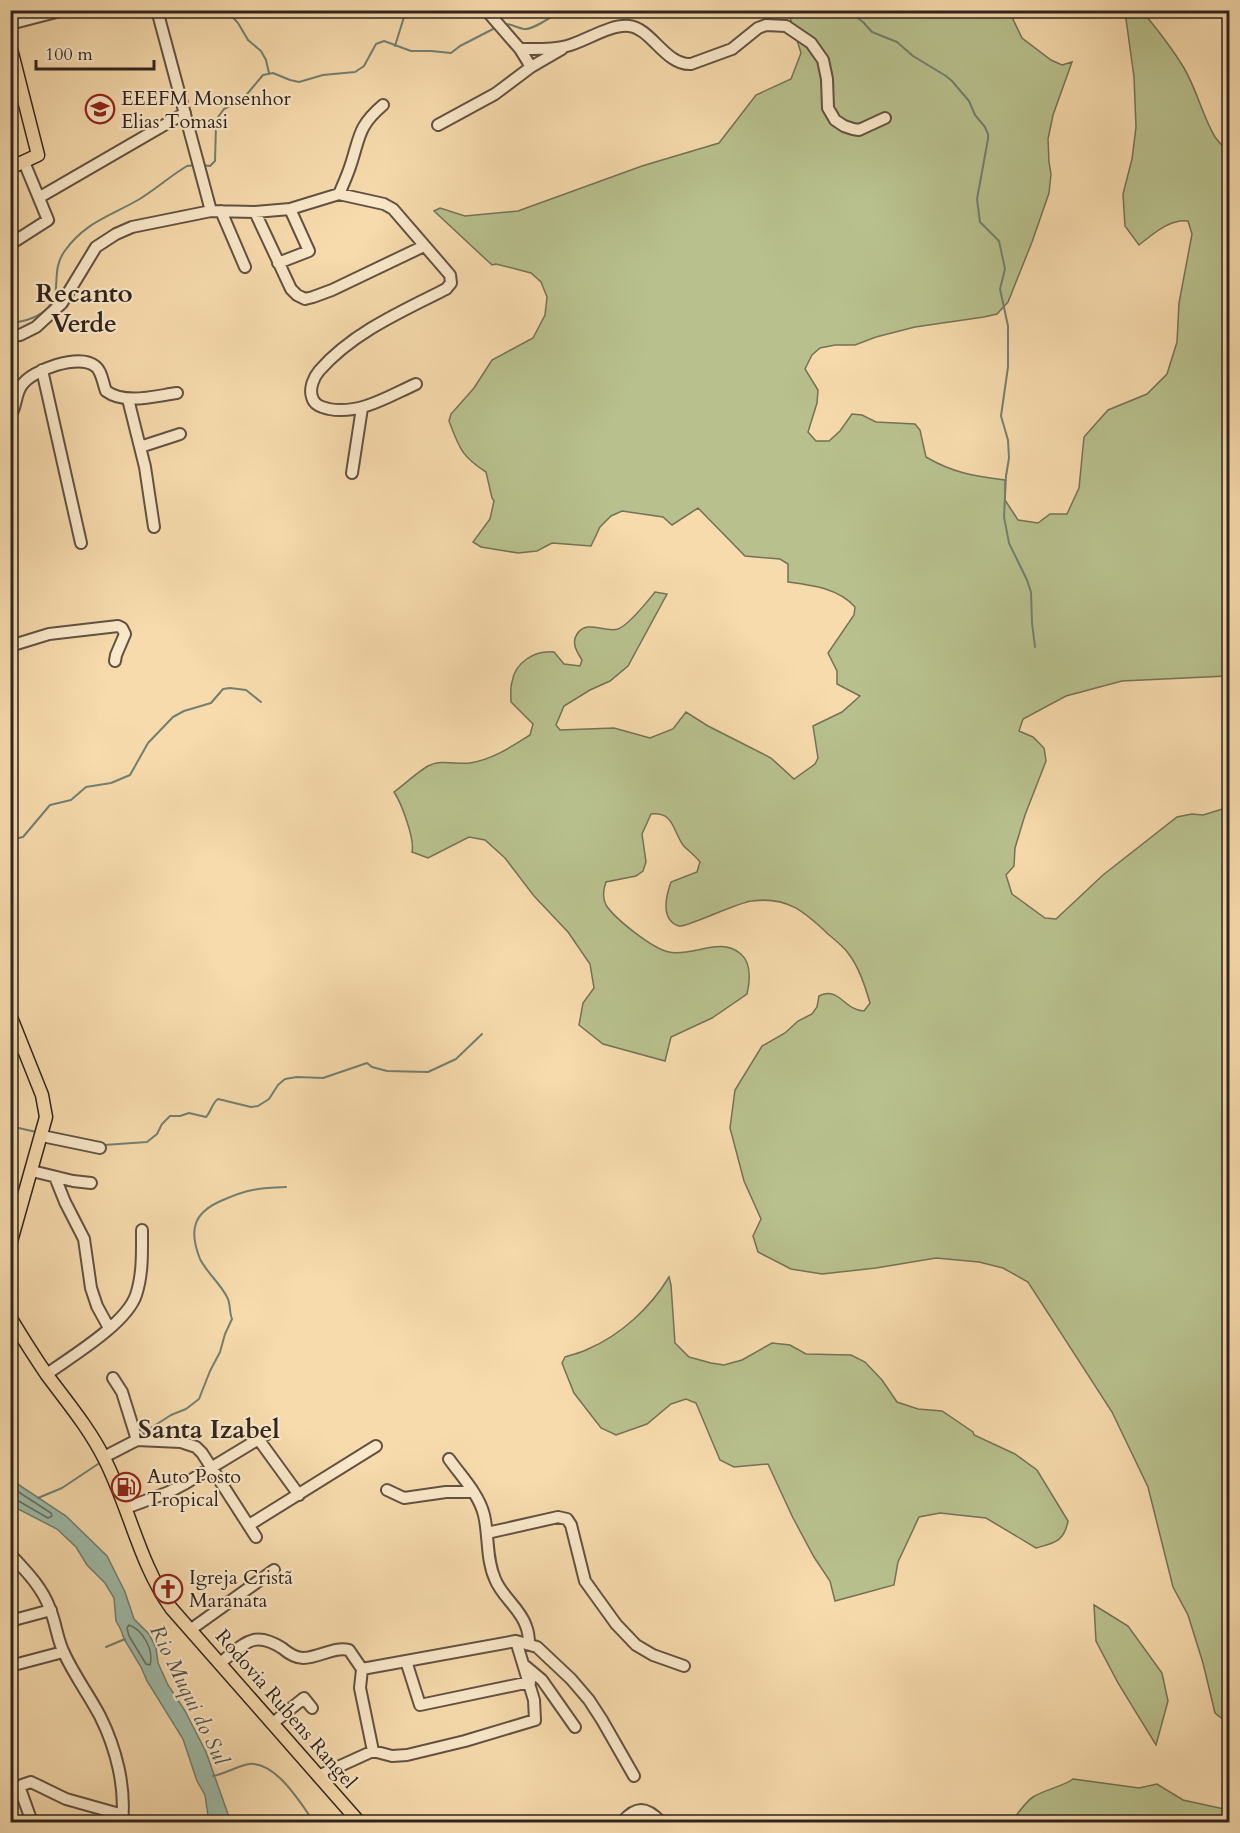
<svg xmlns="http://www.w3.org/2000/svg" width="1240" height="1833" font-family="Cardo,serif">
<style>
.green{fill:#b8c18e;stroke:#747256;stroke-width:1.5}
.water{fill:#9ebba8;stroke:#727f71;stroke-width:1.5}
.lines{fill:none;stroke-linecap:round;stroke-linejoin:round}
.shore{stroke:#687064;stroke-width:1.5}
.stream{stroke:#727f71;stroke-width:2}
.minor-casing{stroke:#625242;stroke-width:14}
.major-casing{stroke:#31241f;stroke-width:15}
.minor{stroke:#fae8ca;stroke-width:10}
.major{stroke:#f7dbad;stroke-width:12}
.labels{text-anchor:middle;dominant-baseline:central;stroke-width:4.5;stroke-linejoin:round;paint-order:stroke}
.poi-label{font-size:20px;fill:#31241f;stroke:#fae8ca;text-anchor:start}
.street-label{font-size:20px;fill:#31241f;stroke:#fae8ca}
.water-label{font-size:21px;font-style:italic;fill:#525148;stroke:#fae8ca}
.district-label{font-size:26px;font-weight:bold;fill:#31241f;stroke:#fae8ca}
</style>
<rect width="100%" height="100%" fill="#f7dbad"/>
<filter id="stains"><feTurbulence type="fractalNoise" baseFrequency=".00333" numOctaves="4"/><feColorMatrix values="0 0 0 0 .2 0 0 0 0 .09 0 0 0 0 .02 0 0 0 .5 -.17"/></filter>
<radialGradient id="worn" r=".72"><stop offset=".6" stop-color="#630" stop-opacity="0"/><stop offset="1" stop-color="#630" stop-opacity=".3"/></radialGradient>
<path class="green" d="M788 11H1009L1022 38 1051 60 1062 65 1072 62 1053 115 1048 139 1049 162 1051 174 1049 193 1032 242 1008 302 997 314 984 317 915 327 876 337 855 345H835L820 348 812 355 805 369 818 390 817 403 808 432 816 441H829L840 431 852 414 862 415 876 422 915 424 920 430 926 457C953 473 974 476 1005 480V500L1018 520 1038 523 1050 514H1067L1079 488 1084 437 1108 410 1147 394 1167 374 1177 342 1179 303 1192 234 1188 221C1169 219 1153 234 1139 245L1125 226 1123 194 1132 159 1136 127 1134 77 1126 19 1118 11H1142C1157 29 1172 48 1184 68 1197 90 1202 115 1215 137 1220 144 1226 148 1229 156V678L1227 676 1122 681 1066 696 1023 719 1019 731 1033 737 1044 748 1046 761 1025 815 1015 848 1014 866 1006 875 1012 894 1045 918 1056 919 1103 875 1177 817 1192 814 1203 815 1229 807V1724L1215 1713 1203 1663 1188 1615 1173 1587 1148 1487 1112 1412 1028 1282 1003 1268 979 1262 936 1258 876 1268 822 1274 791 1269 758 1252 753 1236 761 1219 744 1181 730 1128 735 1090 762 1046 785 1033 798 1021 812 1014 817 1007 819 996C840 986 843 1010 864 1011L870 1003C865 986 859 967 848 953 843 946 835 940 828 934 805 912 787 896 752 901 738 902 686 928 679 926 660 920 666 896 671 882L697 872 700 862C695 855 688 851 683 845 672 829 674 812 651 814L642 834 646 862 643 871 636 876 606 882C603 890 602 897 606 905 615 919 653 949 669 952 693 957 720 936 741 954 752 964 750 981 747 994L712 1018 671 1037 665 1061 603 1044 579 1025 583 1003 594 988 590 964 568 932 534 896 505 858 485 840 469 837 428 858 412 852C415 840 402 804 394 792 405 784 416 773 428 766 441 759 457 765 470 763 493 759 511 747 530 735L533 724 511 702C511 695 510 688 512 682 515 662 535 650 554 652L564 664 580 666 582 660C577 652 571 643 577 634 587 619 604 633 618 629 629 625 647 602 655 592L667 594 628 666 610 681 590 690 564 706 556 725 560 730 614 728 650 738 673 729 686 712 708 726 771 758 794 779 815 764 818 758 813 726 842 712 860 696 837 684V671L828 653 854 615 855 607C838 588 811 585 788 582V564L780 559 745 556 698 508 672 525 663 517 622 511 611 516 600 527 591 546 552 543 537 551 518 553 481 547 473 542 490 519 494 501 492 498 486 472C461 456 459 447 449 421L451 414 474 388 492 360 533 338 545 315 547 297 541 282 531 273 496 264 492 265 434 211 440 208 465 216 518 211 642 166 719 143 756 95 791 79 801 53Z
M669 1277 671 1285 675 1343 689 1357 711 1363 724 1365 742 1360 772 1343 790 1345 806 1354 851 1355 865 1362 882 1380 897 1402 918 1409 942 1411 973 1432 974 1435 1015 1454 1037 1470 1068 1521C1064 1542 1054 1543 1036 1548L986 1518 940 1513 919 1517 898 1562 894 1585 835 1601 830 1581 814 1557 793 1518 768 1464 734 1467 720 1460 696 1403 686 1399 671 1404 647 1424 616 1435 601 1428 574 1393 562 1363 565 1357C573 1354 581 1353 588 1349 621 1335 651 1307 669 1277Z
M1094 1605 1128 1626 1162 1673 1168 1701 1156 1745 1118 1683 1096 1641Z
M1073 1779 1139 1788 1157 1784 1183 1800 1229 1810V1822H1011C1018 1814 1025 1802 1033 1797 1046 1789 1062 1787 1073 1779Z"/>
<path class="water" d="M10 1479 66 1516 107 1556 125 1592 134 1619 149 1634 156 1648 158 1663 168 1685 185 1711 206 1752 229 1817 230 1822H209L205 1795 197 1781 183 1739 147 1681 141 1667 124 1639 121 1630 116 1621 114 1598 105 1583 87 1565 76 1547 57 1529 16 1508 11 1502Z"/>
<g class="lines">
<path class="shore" d="M10 1486 17 1491 51 1513 52 1516 48 1518 15 1499H10
M129 1625C143 1630 154 1650 150 1665L146 1664 129 1636 127 1628Z"/>
<path class="stream" d="M226 10 238 23 248 40 261 51 266 60 269 73
M847 10 863 22 872 32 897 42 913 56 946 76 952 81 969 101 975 115 985 127 988 134V139L977 199 980 222 999 241 1005 269 1000 289 1008 326V367L1001 416 1008 440 1009 458 1006 476 1004 517 1009 543 1027 580 1031 592 1032 623 1035 647
M505 24C512 24 517 28 524 29 534 30 553 15 563 10
M395 46 404 17
M202 165 210 166 215 161 216 125 218 117 224 109 242 100 263 75 273 73 290 80 299 82 323 75 355 72 364 66 376 44 384 41 411 51H431L451 53 460 46 497 27
M10 323C32 321 55 312 56 287 57 274 56 264 64 252 84 223 108 217 138 200 155 190 170 176 187 166L196 165
M10 654 23 647
M10 840 23 837 50 805 71 800 86 787 111 783 130 775 148 743 173 717 184 711 211 703 223 689 230 688 246 690 261 702
M10 1126 36 1132
M104 1145 147 1142 157 1134 162 1124 170 1116H180L189 1113 206 1117C211 1112 212 1103 218 1099L251 1107 258 1106 269 1099 278 1085 285 1079 297 1077 323 1078 367 1063 372 1067 387 1071 428 1072 456 1059 482 1034
M140 1435 171 1415 186 1409 199 1399 210 1371 220 1352 225 1334 232 1319C229 1312 231 1304 227 1297 220 1283 207 1273 200 1259 188 1229 194 1212 223 1200 248 1189 259 1188 286 1187
M38 1498 62 1488 101 1462
M106 1647 125 1639
M213 1776C225 1774 237 1766 249 1764 276 1761 301 1804 314 1822"/>
<g class="minor-casing">
<path id="minor" d="M157 10 211 211
M10 24 64 10
M520 49C535 49 552 50 567 46 586 41 610 24 629 26 651 28 666 66 691 64L732 49 758 28 766 25 786 26 811 43 823 60 827 79 828 108 835 120 844 126 853 129 859 130 885 118
M531 67 562 49
M438 125 495 94 531 67 520 49 486 10
M339 194C343 185 347 176 350 167 360 138 357 127 383 105
M40 197 185 113
M221 211 245 267
M255 212 291 289 297 295 305 299 313 297 332 290 424 246
M10 241 12 243 48 220 24 162
M278 263 309 251 290 209
M10 336 20 335 36 327 62 303 96 247 116 234 132 227 211 211 255 212 290 209 339 194 384 204 393 209 450 275 451 283 446 289C402 311 352 333 319 371 314 377 309 388 312 397 314 405 321 407 329 409 360 415 389 396 416 384
M42 370 81 543
M128 399 145 467 154 527
M10 416C17 406 15 394 22 385 32 370 79 353 95 366 102 371 103 384 106 391 125 405 155 396 177 393
M140 447 180 434
M352 473 362 408
M10 646 49 634 118 626 122 628 125 634 116 655 115 661
M42 1136 100 1148
M32 1171 73 1181 91 1183
M55 1177 65 1202 84 1239 91 1288 97 1306 109 1328
M47 1374C72 1356 126 1324 136 1295 143 1274 142 1251 142 1230
M113 1378 122 1392 137 1440
M259 1440 299 1495
M104 1457 137 1440 181 1442 196 1447 202 1453 256 1537
M449 1459C461 1476 479 1494 484 1515 489 1536 486 1559 495 1579 502 1597 520 1608 526 1626 528 1631 529 1638 529 1644
M387 1490 404 1498 446 1492H473
M126 1508 169 1492 186 1483 267 1434
M249 1525 376 1446
M487 1533 558 1517 567 1519 571 1525 585 1581 616 1624 636 1645 653 1655 684 1666
M10 1554C26 1571 42 1587 50 1609 56 1623 57 1639 64 1653 74 1675 89 1695 100 1716 116 1748 126 1787 122 1822
M10 1621 51 1610
M190 1630 274 1570
M406 1661 420 1705 530 1682
M220 1663C244 1645 252 1629 282 1648 288 1653 295 1658 303 1658 319 1658 334 1646 349 1650L362 1669
M524 1665 542 1680 575 1727
M10 1666 63 1652
M273 1723 304 1698 312 1708
M373 1751 360 1688 362 1669 516 1641 537 1647 571 1679 589 1700 602 1720 634 1776
M318 1776 373 1751 392 1756 407 1755 465 1741 535 1720 534 1700 516 1641
M32 1822 20 1789 22 1785 31 1782 66 1799 123 1815
M622 1822C636 1806 646 1806 661 1822"/>
</g>
<g class="major-casing">
<path id="major" d="M10 45 38 155 10 168
M10 1015 42 1095 46 1117 10 1245
M10 1317C22 1337 34 1356 47 1375 67 1402 89 1428 104 1458 129 1506 139 1563 171 1608L359 1822"/>
</g>
<use href="#minor" class="minor"/>
<use href="#major" class="major"/>
</g>
<defs>
<g id="school-ring" transform="scale(1.5)"><circle r="9.5" fill="#fae8ca" stroke="#8f2418" stroke-width="1.5"/><path d="M0-5L7-2L0 1L-7-2ZM-4 1L0 2.5L4 1V4Q0 6-4 4Z" fill="#8f2418"/></g>
<g id="fuel-ring" transform="scale(1.5)"><circle r="9.5" fill="#fae8ca" stroke="#8f2418" stroke-width="1.5"/><path d="M-5.5-6h7V0h2V4h1.3V-2.5L3-4.5l.8-.8L6-3V5H2.5V1h-1V6h-7ZM-4.2-4.7v3.2H.2V-4.7Z" fill="#8f2418"/></g>
<g id="church-ring" transform="scale(1.5)"><circle r="9.5" fill="#fae8ca" stroke="#8f2418" stroke-width="1.5"/><path d="M-1.2-6h2.4v3.5h3.3v2.4h-3.3V6h-2.4V-.1h-3.3v-2.4h3.3Z" fill="#8f2418"/></g>
</defs>
<g fill-rule="evenodd">
<use href="#school-ring" x="100" y="109"/>
<use href="#fuel-ring" x="126" y="1487"/>
<use href="#church-ring" x="168" y="1589"/>
</g>
<g class="labels">
<g class="poi-label">
<text x="121" y="98">EEEFM Monsenhor<tspan x="121" dy="23">Elias Tomasi</tspan></text>
<text x="147" y="1476">Auto Posto<tspan x="147" dy="23">Tropical</tspan></text>
<text x="189" y="1577">Igreja Cristã<tspan x="189" dy="23">Maranata</tspan></text>
</g>
<g class="street-label">
<text transform="translate(286 1709) rotate(49)">Rodovia Rubens Rangel</text>
</g>
<g class="water-label">
<text transform="translate(189 1695) rotate(64)">Rio Muqui do Sul</text>
</g>
<g class="district-label">
<text x="84" y="293">Recanto<tspan x="84" dy="30">Verde</tspan></text>
<text x="209" y="1429">Santa Izabel</text>
</g>
</g>
<rect width="1240" height="1833" fill="none" stroke="#f7dbad" stroke-width="36"/>
<rect x="12" y="12" width="1216" height="1809" fill="none" stroke="#31241f" stroke-width="3"/>
<rect x="18" y="18" width="1204" height="1797" fill="none" stroke="#31241f" stroke-width="1.5"/>
<path d="M36 60v9h118v-9" fill="none" stroke="#31241f" stroke-width="3"/>
<text x="45" y="60" font-size="18" fill="#31241f" stroke="#fae8ca" stroke-width="4.5" paint-order="stroke">100 m</text>
<rect width="100%" height="100%" filter="url(#stains)"/>
<rect width="100%" height="100%" fill="url(#worn)"/>
</svg>
